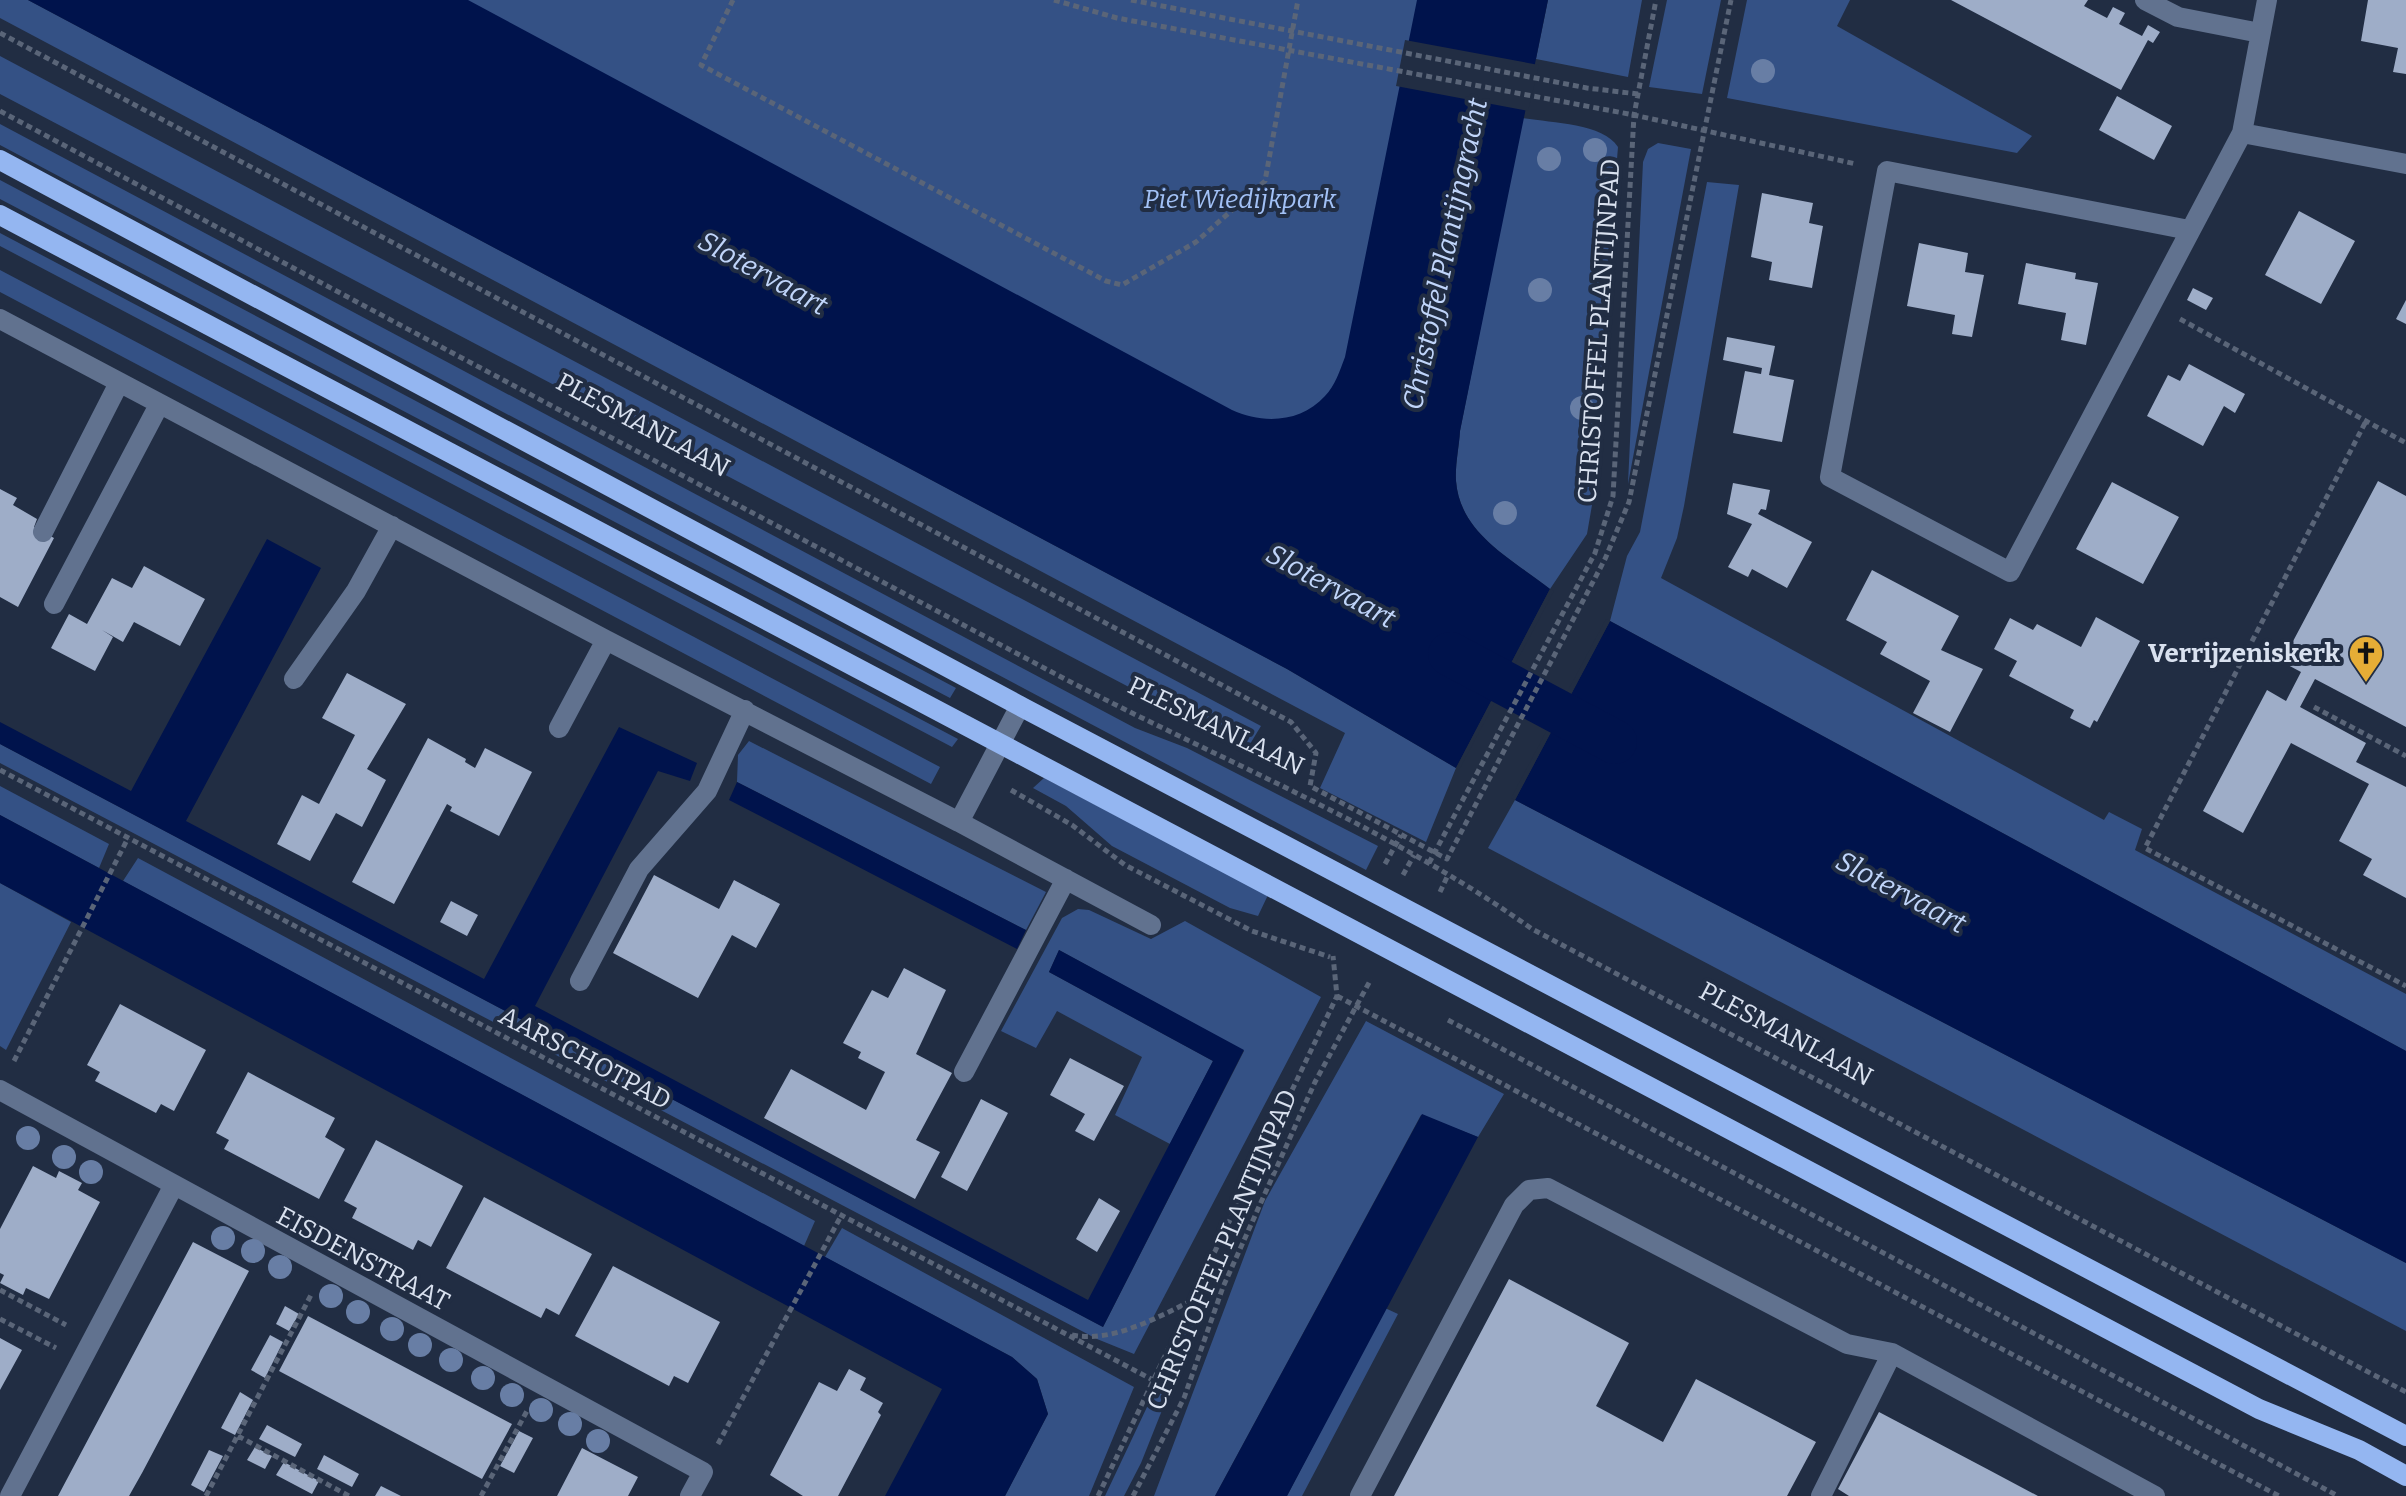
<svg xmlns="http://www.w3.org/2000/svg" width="2406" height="1496" font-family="Bitter,serif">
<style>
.green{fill:#345185}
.water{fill:#00134c}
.pier{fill:#212d43}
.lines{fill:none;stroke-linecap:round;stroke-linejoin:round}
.canal{stroke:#00134c;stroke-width:44}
.building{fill:#9eadc8}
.path{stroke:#5a6578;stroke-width:5;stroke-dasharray:6 4;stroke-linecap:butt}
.minor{stroke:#61728f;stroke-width:20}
.major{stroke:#94b6f1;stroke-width:20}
.tree{fill:#687ea5}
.labels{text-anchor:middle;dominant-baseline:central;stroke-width:8;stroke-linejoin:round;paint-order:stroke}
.park-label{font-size:26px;font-style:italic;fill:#a2c1f6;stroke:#212d43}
.street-label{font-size:26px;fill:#d9e1ef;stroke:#212d43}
.poi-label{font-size:26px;font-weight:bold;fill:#d9e1ef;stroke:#212d43;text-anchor:end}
.water-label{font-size:28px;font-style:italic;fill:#c0d5fa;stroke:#212d43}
</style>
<rect width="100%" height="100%" fill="#212d43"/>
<path class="green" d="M0 0H28L1287 669 1456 768 1426 842 1320 788 1345 733 0 18Z
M436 0H1469L1331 473Z
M1548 0H1642L1628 77 1536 59Z
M1667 0H1721L1702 94 1649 87Z
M1747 0H1850L1837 26 2032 136 2017 153 1727 98Z
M0 56 1261 726 1247 749 0 94Z
M1522 118C1550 123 1603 123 1618 147L1604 317 1601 453 1587 534 1550 589C1512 559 1460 534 1456 481 1455 465 1459 447 1460 431Z
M0 124 1135 728 1187 748 1378 846 1366 870 0 145Z
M1658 143 1691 149 1628 484 1643 162 1648 149Z
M0 180 956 688 950 698 0 199Z
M1707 182 1739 185 1684 506 1677 538 1661 578 2104 820 2109 812 2142 829 2135 850 2406 994V1051L1610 621 1627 556 1640 532Z
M0 233 958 739 952 747 0 246Z
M0 270 940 767 931 784 0 292Z
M749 741 1046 892 1026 930 737 782 738 755Z
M0 744 1103 1327 1244 1051 1059 950 1049 972 1213 1061 1170 1144 1115 1115 1142 1057 1057 1011 1036 1048 1001 1031 1062 918 1078 909 1089 910 1151 939 1185 921 1321 997 1134 1354 1097 1339 0 763Z
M1044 778 1268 895 1258 916 1230 908 1112 846 1066 806 1033 788Z
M0 786 109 844 99 868 0 815Z
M1515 800 2406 1263V1331L1488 848Z
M138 858 815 1221 804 1246 123 881Z
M0 883 71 922 6 1050 0 1046Z
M1366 1021 1504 1094 1478 1137 1421 1115 1215 1496H1154L1265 1201Z
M842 1228 1134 1387 1089 1496H1005L1048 1414 1037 1379 1012 1357 825 1257Z
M1385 1308 1398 1314 1302 1496H1287Z
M1194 1319V1330L1141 1463 1124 1496H1105L1181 1335Z"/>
<path class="water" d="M28 0H468L1232 410C1262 424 1301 423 1325 396 1335 386 1340 370 1345 357L1417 0H1548L1460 431C1459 447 1455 465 1456 481 1460 534 1512 559 1550 589L1456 768 1287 669Z
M267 539 321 568 186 821 484 979 619 727 697 763 690 781 658 771 535 1006 1088 1300 1213 1061 1049 972 1059 950 1244 1050 1103 1327 0 744V722L131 791Z
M1610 621 2406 1051V1263L1515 800Z
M737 782 1026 930 1017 949 729 800Z
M0 815 1012 1357 1037 1379 1048 1414 1005 1496H885L942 1389 0 883Z
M1422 1114 1478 1137 1287 1496H1215Z"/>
<path class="pier" d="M1405 40 1539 65 1528 111 1396 86Z
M1550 589 1554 591 1459 770 1456 768Z
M1606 619 1610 621 1515 800 1511 798Z"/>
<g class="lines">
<path class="canal" d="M1450 654 1615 742"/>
</g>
<path class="building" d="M1951 0H2088L2084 6 2107 18 2113 7 2125 13 2119 24 2142 36 2148 25 2160 32 2153 43 2148 40 2121 90Z
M2368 0H2406V74L2393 72 2398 48 2361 41Z
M2117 96 2172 126 2154 160 2099 130Z
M1762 193 1813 203 1809 223 1823 226 1812 288 1769 280 1772 262 1751 257Z
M2299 211 2355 241 2321 304 2265 275Z
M1919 243 1968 253 1965 272 1984 275 1972 337 1952 334 1955 315 1907 306Z
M2026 263 2076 273 2075 279 2098 283 2086 345 2061 340 2066 313 2018 304Z
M2193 288 2213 298 2206 310 2187 300Z
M2406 300V324L2396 319Z
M1727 337 1775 346 1769 375 1794 380 1782 442 1733 433 1745 371 1761 374 1762 368 1723 360Z
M2189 364 2245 394 2235 413 2224 406 2203 446 2147 416 2168 375 2180 381Z
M2378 481 2406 496V727L2315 679 2300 707 2366 743 2356 762 2406 787V898L2363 875 2372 859 2339 841 2369 784 2291 743 2243 833 2203 811 2267 690 2286 701 2301 672 2282 662Z
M2112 482 2179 517 2143 584 2076 549Z
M1733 483 1770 490 1766 510 1761 509 1758 514 1812 542 1787 588 1752 569 1748 577 1728 567 1752 524 1727 514Z
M0 489 17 498 13 505 37 519 34 527 54 538 18 607 0 597Z
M144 566 205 599 180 646 134 622 123 642 102 630 113 637 95 671 51 648 69 614 87 624 112 578 132 588Z
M1872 570 1959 616 1941 650 1983 669 1950 732 1913 713 1930 681 1880 654 1887 642 1846 620Z
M2096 617 2140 641 2097 722 2094 720 2090 728 2070 718 2074 710 2009 676 2017 661 1994 649 2010 618 2033 630 2037 624 2081 647Z
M347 673 406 704 367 769 386 780 362 827 336 813 310 861 277 844 302 795 319 804 355 735 322 718Z
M428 738 466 759 465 762 475 768 485 748 532 772 499 836 450 811 452 807 447 804 394 904 352 882Z
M654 875 719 909 734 880 780 904 756 948 732 935 698 998 613 953Z
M451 901 478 915 467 936 440 922Z
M904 968 946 990 916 1054 952 1073 916 1140 940 1152 915 1199 764 1118 791 1069 866 1110 885 1072 858 1058 861 1052 843 1043 872 990 888 998Z
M120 1004 206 1050 174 1111 161 1104 156 1113 95 1081 100 1072 87 1065Z
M1070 1058 1124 1086 1094 1141 1075 1131 1085 1114 1050 1095Z
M248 1072 335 1118 325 1137 345 1149 319 1199 224 1149 229 1140 216 1133Z
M981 1099 1008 1113 967 1191 941 1177Z
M376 1140 463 1186 431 1247 418 1240 413 1250 352 1218 357 1208 344 1201Z
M33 1166 56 1178 59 1171 82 1183 78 1190 100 1202 49 1299 26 1288 23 1295 0 1283 4 1275 0 1273V1229Z
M484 1197 592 1254 559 1315 546 1308 541 1318 446 1268Z
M1099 1198 1120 1211 1097 1252 1076 1239Z
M193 1242 249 1271 142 1473 129 1496H58Z
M613 1266 720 1322 688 1383 674 1376 669 1386 575 1336Z
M1509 1279 1629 1343 1596 1406 1663 1442 1696 1379 1816 1442 1787 1496H1394Z
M285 1306 299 1314 289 1331 276 1324Z
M308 1316 512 1424 482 1479 279 1371Z
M270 1335 283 1342 265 1378 251 1370Z
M0 1338 22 1350 0 1390Z
M849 1369 866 1378 860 1390 883 1403 878 1412 881 1415 838 1496H803L770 1475 819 1382 837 1391Z
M240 1392 253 1400 235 1435 221 1428Z
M1879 1412 1989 1470 2038 1496H1849L1838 1489Z
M267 1425 302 1444 295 1457 259 1439Z
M519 1431 533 1438 514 1473 500 1466Z
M255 1447 272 1456 265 1469 247 1460Z
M582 1448 638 1477 628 1496H557Z
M209 1450 223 1456 204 1492 191 1485Z
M324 1455 359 1474 352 1487 317 1469Z
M284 1462 319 1481 312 1494 276 1475Z
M381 1486 401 1496H375Z"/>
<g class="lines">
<path class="path" d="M733 0 701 65 1106 281 1122 285 1196 242 1265 181 1298 0
M1054 0 1117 18 1634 115 1856 164
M1131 0 1587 88 1638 94
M0 33 1291 722 1316 753 1310 786 1447 859 1605 559 1629 502 1731 0
M0 111C349 298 698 484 1048 670 1209 756 1383 823 1532 929L2406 1392
M2180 319 2406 443
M2365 423 2145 848 2406 986
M2314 707 2406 756
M0 770 1151 1379
M1011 790 1072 825 1125 865 1252 931 1330 957
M1429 863 1595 553 1613 496 1634 115 1656 0
M1385 864 1401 835
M1403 875 1414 855
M1440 892 1448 875
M1337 996 2279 1496
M1448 1020 2338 1496
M14 1061 128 838
M0 1290 66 1325
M0 1319 56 1348
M1072 1335C1111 1343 1154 1319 1189 1302
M238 1436 349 1496
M718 1444 841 1216
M206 1496 311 1295
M481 1496 528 1409
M1098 1496 1337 996 1333 956
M1133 1496 1184 1398 1223 1287 1315 1082 1371 979"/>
<path class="minor" d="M2145 0 2178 17 2260 33
M2242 133 2406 164
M2189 230 1887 171 1830 477 2010 572 2242 133 2267 0
M0 319 606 640 959 822 1020 706
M43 532 119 383
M54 604 159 405
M294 679 356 591 392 526
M559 728 606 640
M959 822 1151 925
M580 981 639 869 707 791 745 710
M964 1072 1066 879
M0 1090 703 1472 690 1496
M10 1496 174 1185
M1360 1496 1514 1205 1529 1190 1548 1188 1847 1344 1892 1353 2155 1496
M1821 1496 1892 1353"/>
<path class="major" d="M0 160 1020 706 2406 1436
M0 215 2259 1409 2359 1450 2406 1476"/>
</g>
<g class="tree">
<circle cx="1763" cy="71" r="12"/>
<circle cx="1595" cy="150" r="12"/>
<circle cx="1549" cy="159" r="12"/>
<circle cx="1540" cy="290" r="12"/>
<circle cx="1582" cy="408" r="12"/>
<circle cx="1505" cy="513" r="12"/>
<circle cx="28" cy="1138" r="12"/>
<circle cx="64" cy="1157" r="12"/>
<circle cx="91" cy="1172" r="12"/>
<circle cx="223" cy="1238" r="12"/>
<circle cx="253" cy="1251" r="12"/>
<circle cx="280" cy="1267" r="12"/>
<circle cx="331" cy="1296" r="12"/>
<circle cx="358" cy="1312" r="12"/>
<circle cx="392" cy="1329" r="12"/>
<circle cx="420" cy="1345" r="12"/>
<circle cx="451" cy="1360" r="12"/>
<circle cx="483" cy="1378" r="12"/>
<circle cx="512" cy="1395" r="12"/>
<circle cx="541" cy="1410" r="12"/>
<circle cx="570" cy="1424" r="12"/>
<circle cx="598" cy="1441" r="12"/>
</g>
<defs>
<g id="church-pin" transform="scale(1.8)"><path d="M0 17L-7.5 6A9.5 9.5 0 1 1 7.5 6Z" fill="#e6ad36" stroke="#212d43"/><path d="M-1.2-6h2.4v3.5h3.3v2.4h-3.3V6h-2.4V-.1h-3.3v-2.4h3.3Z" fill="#111"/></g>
</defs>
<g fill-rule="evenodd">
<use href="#church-pin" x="2366" y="653"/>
</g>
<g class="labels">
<g class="park-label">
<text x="1240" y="199">Piet Wiedijkpark</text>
</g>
<g class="street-label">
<text transform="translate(1599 331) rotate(-86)">CHRISTOFFEL PLANTIJNPAD</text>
<text transform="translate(643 425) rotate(28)">PLESMANLAAN</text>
<text transform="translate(1216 726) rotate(26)">PLESMANLAAN</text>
<text transform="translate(1786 1034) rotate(28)">PLESMANLAAN</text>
<text transform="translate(585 1058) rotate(28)">AARSCHOTPAD</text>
<text transform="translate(1222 1250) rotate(-67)">CHRISTOFFEL PLANTIJNPAD</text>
<text transform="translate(363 1259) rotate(28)">EISDENSTRAAT</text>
</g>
<g class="poi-label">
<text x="2340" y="653">Verrijzeniskerk</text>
</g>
<g class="water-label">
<text transform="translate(1445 254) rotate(-78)">Christoffel Plantijngracht</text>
<text transform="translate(763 273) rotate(29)">Slotervaart</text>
<text transform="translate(1331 586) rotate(29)">Slotervaart</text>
<text transform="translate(1901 892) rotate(28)">Slotervaart</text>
</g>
</g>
</svg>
